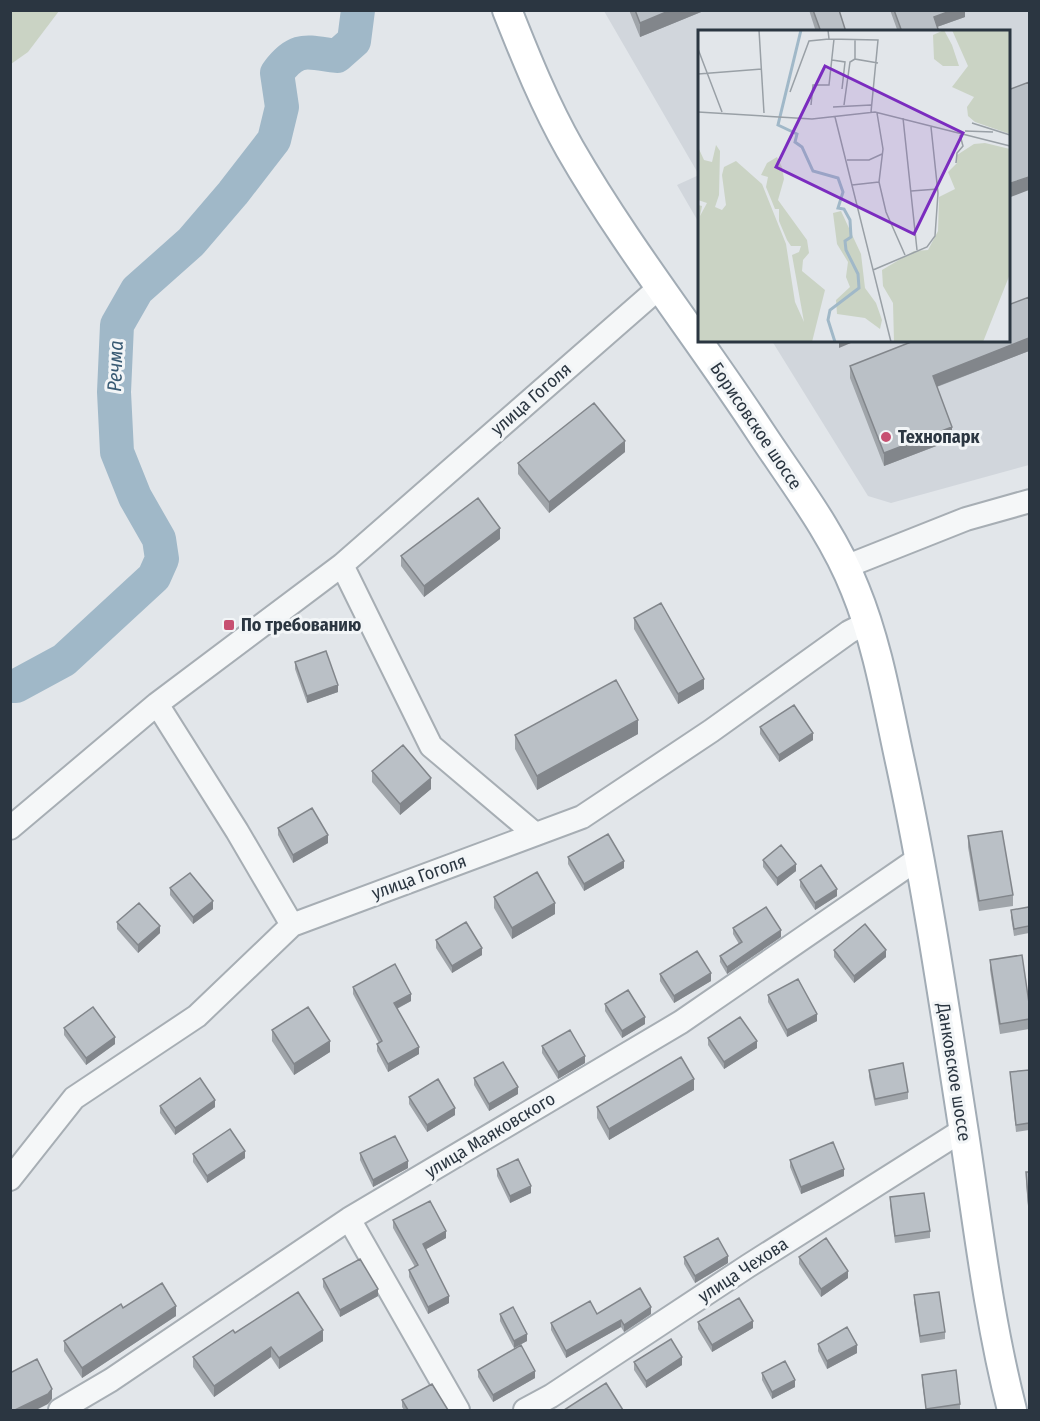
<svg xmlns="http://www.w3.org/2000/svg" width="1040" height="1421" font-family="'Fira Sans Condensed',sans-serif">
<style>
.built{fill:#d1d6dc}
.green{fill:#cad3c4}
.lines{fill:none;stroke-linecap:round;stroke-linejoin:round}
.river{stroke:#a0b8c8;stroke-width:34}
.minor-casing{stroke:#a7aeb4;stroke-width:26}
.major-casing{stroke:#a2acb5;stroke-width:32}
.minor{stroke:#f5f7f8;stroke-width:22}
.major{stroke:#fff;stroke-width:28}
.wall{fill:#a0a5aa}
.shaded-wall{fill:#82868b}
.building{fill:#bac0c6;stroke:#82868b;stroke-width:1.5}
.poi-dot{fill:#c75071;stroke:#f2f5f7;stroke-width:2}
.labels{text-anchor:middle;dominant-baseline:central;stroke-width:6;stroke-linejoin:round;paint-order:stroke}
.street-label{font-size:18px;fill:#2b3641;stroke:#f2f5f7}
.poi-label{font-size:18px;font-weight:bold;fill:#2b3641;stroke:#f2f5f7;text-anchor:start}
.water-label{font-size:20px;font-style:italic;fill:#385a73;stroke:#f2f5f7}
.inset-river{fill:none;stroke:#a0b8c8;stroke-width:3}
.inset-road{fill:none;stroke:#99a0a6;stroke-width:1.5}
.view{fill:#7b2cbf;fill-opacity:0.15;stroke:#7b2cbf;stroke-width:3}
.inset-edge{fill:none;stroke:#2b3641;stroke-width:3}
</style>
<rect width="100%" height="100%" fill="#e2e6ea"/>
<path class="built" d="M604 11H1029V465L891 503 868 496 772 341 1008 340V32H700L699 223 677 185 699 175Z"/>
<path class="green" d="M11 10 59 11 28 52 11 64Z"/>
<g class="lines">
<path class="river" d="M10 686H16L64 660 154 577 162 559 159 539 135 497 117 452 114 392 117 325 137 290 191 242 233 193 274 140 282 107 277 73C297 46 306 52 337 56L354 41 358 10"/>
<g class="minor-casing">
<path id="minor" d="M342 565 431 746 535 834
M845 567 966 519 1030 501
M157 704 237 831 292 925
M10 828 157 704 342 565 660 287
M10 1179 74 1098 197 1016 292 925 582 817 711 731 849 632 867 623
M349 1219 458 1410
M60 1410 111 1380 349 1219 681 1022 919 858
M525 1410 551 1396 748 1266 963 1130"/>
</g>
<g class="major-casing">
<path id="major" d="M507 10C526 58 545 105 570 149 627 248 699 338 761 433 794 483 833 533 855 589 878 645 888 707 901 766 927 887 945 1011 964 1133 978 1226 989 1320 1012 1410"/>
</g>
<use href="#minor" class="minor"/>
<use href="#major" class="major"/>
</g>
<path class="wall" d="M629 10H706L640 37Z
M809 10H839L846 32H816Z
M890 10H965V17L937 27 939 32H898Z
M1029 297V351L937 387 952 440 884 466 850 378V366L913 342 912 340H1008Z
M625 452 549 513 518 474V463Z
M500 539 424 597 401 566V556Z
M634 618 704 689 678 704 634 629Z
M295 662 338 692 307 703 295 669Z
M760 727 813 740 779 762 760 734Z
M638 734 537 790 515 749V735Z
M372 771 431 789 400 815 372 782Z
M278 828 328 843 293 863 278 835Z
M968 836 1013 895V906L979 911 968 847Z
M568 857 624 868 584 891 568 864Z
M763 860 796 871 777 886 763 867Z
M800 880 837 896 815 910 800 887Z
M170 888 213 909 193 924 170 895Z
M494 897 555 914 512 939 494 908Z
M1029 907V933L1014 936 1011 917V910Z
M117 922 160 933 138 953 117 929Z
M733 928 781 937 727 974 720 962V956L739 944 733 934Z
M436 940 482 955 452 973 436 948Z
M834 950 886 957 854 983 834 957Z
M990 960 1029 1003V1029L1000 1034 990 970Z
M660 974 711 981 674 1003 660 981Z
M353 987 411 1001 397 1009 419 1054 388 1072 377 1051V1044L379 1043 353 994Z
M768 995 817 1021 787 1037 768 1002Z
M605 1004 645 1024 622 1038 605 1011Z
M64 1028 115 1044 86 1065 64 1035Z
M272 1030 330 1052 294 1075 272 1041Z
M708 1038 757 1048 724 1069 708 1045Z
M542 1046 585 1063 558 1079 542 1053Z
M869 1070 908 1092V1099L875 1106 869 1077Z
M1029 1070V1130L1016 1132 1010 1072Z
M474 1078 518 1094 489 1111 474 1085Z
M694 1090 609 1140 597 1118V1107Z
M409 1097 455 1115 427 1132 409 1104Z
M160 1106 215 1107 175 1135 160 1113Z
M360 1153 408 1168 373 1187 360 1160Z
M193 1154 245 1158 207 1183 193 1162Z
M790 1160 844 1176 801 1194 790 1167Z
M497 1169 531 1193 510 1203 497 1176Z
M1026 1172H1029V1218L1026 1183Z
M890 1197 930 1231V1238L895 1243 890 1205Z
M393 1220 446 1238 426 1249 449 1303 428 1314 409 1277V1270L415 1267 393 1228Z
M684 1257 728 1263 695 1283 684 1264Z
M799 1257 848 1278 821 1297 799 1264Z
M323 1279 378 1296 340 1317 323 1287Z
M914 1295 945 1332V1339L920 1343 914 1302Z
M123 1308 176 1316 82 1378 64 1351V1341Z
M500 1314 527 1341 514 1348 500 1321Z
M597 1314H651L624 1332 621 1327 566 1358 551 1330V1323Z
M698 1322 753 1328 712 1352 698 1329Z
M235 1333 323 1341 279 1369 271 1357 214 1397 193 1367V1357Z
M818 1344 857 1353 827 1369 818 1351Z
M634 1362 682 1365 646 1388 634 1370Z
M478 1370 535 1378 493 1402 478 1377Z
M762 1373 795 1387 772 1399 762 1380Z
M922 1375 960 1404V1410H926L922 1382Z
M402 1400 448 1410H404L402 1407Z"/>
<path class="shaded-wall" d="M671 10H706L640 37V23Z
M953 10H965V17L934 28V17Z
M1029 177V190L1008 198V184Z
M1029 338V351L933 388V376Z
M839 340H858L839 348Z
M952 427V440L884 466V453Z
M625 441V452L549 513V502Z
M500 528V539L424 597V586Z
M704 679V689L678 704V694Z
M338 685V692L307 703V696Z
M638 720V734L537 790V776Z
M813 733V740L779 762V755Z
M431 778V789L400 815V804Z
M328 835V843L293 863V855Z
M624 861V868L584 891V884Z
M796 864V871L777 886V878Z
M837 889V896L815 910V903Z
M213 901V909L193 924V917Z
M555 903V914L512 939V928Z
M160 926V933L138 953V945Z
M781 930V937L727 974V967Z
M482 948V955L452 973V966Z
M886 950V957L854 983V976Z
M711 973V981L674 1003V996Z
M411 994V1001L394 1010V1003Z
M817 1014V1021L787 1037V1030Z
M645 1017V1024L622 1038V1031Z
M115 1037V1044L86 1065V1058Z
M330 1041V1052L294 1075V1064Z
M757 1041V1048L724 1069V1062Z
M419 1047V1054L388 1072V1064Z
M585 1056V1063L558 1079V1072Z
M694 1079V1090L609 1140V1129Z
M518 1087V1094L489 1111V1104Z
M215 1100V1107L175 1135V1128Z
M455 1108V1115L427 1132V1125Z
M245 1151V1158L207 1183V1176Z
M408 1161V1168L373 1187V1180Z
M844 1169V1176L801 1194V1187Z
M531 1186V1193L510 1203V1196Z
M446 1231V1238L423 1251V1244Z
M728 1256V1263L695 1283V1276Z
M848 1271V1278L821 1297V1289Z
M378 1289V1296L340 1317V1310Z
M449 1296V1303L428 1314V1307Z
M176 1306V1316L82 1378V1368Z
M651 1307V1314L624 1332V1325Z
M621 1320V1327L566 1358V1351Z
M753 1321V1328L712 1352V1345Z
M323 1330V1341L279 1369V1358Z
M527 1334V1341L514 1348V1341Z
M857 1345V1353L827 1369V1361Z
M271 1347V1357L214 1397V1386Z
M682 1357V1365L646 1388V1381Z
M535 1371V1378L493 1402V1395Z
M795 1380V1387L772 1399V1392Z
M52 1389V1399L48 1404 36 1410H15Z"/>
<path class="building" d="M635 10H671L640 23Z
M813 10H839L846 32H821Z
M894 10H953L934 17 939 32H902Z
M1029 82V177L1008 184V90Z
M1029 297V338L933 376 952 427 884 453 850 366 916 340H1008V305Z
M594 403 625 441 549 502 518 463Z
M478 498 500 528 424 586 401 556Z
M661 603 704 679 678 694 634 618Z
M326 651 338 685 307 696 295 662Z
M616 680 638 720 537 776 515 735Z
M794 705 813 733 779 755 760 727Z
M403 745 431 778 400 804 372 771Z
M312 808 328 835 293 855 278 828Z
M1002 831 1013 895 979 901 968 836Z
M608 834 624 861 584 884 568 857Z
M781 845 796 864 777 878 763 860Z
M821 865 837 889 815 903 800 880Z
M537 872 555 903 512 928 494 897Z
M190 873 213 901 193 917 170 888Z
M139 903 160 926 138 945 117 922Z
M766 907 781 930 727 967 720 956 742 942 733 928Z
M1029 907V926L1014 929 1011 910Z
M466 922 482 948 452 966 436 940Z
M865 924 886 950 854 976 834 950Z
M697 951 711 973 674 996 660 974Z
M1022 955 1029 1003V1019L1000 1024 990 960Z
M395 964 411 994 394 1003 419 1047 388 1064 377 1044 382 1041 353 987Z
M798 979 817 1014 787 1030 768 995Z
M628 990 645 1017 622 1031 605 1004Z
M93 1007 115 1037 86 1058 64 1028Z
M308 1007 330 1041 294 1064 272 1030Z
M740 1017 757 1041 724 1062 708 1038Z
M570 1030 585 1056 558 1072 542 1046Z
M681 1057 694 1079 609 1129 597 1107Z
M503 1062 518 1087 489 1104 474 1078Z
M903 1063 908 1092 875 1099 869 1070Z
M1029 1070V1123L1016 1125 1010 1072Z
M200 1078 215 1100 175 1128 160 1106Z
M438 1079 455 1108 427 1125 409 1097Z
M230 1129 245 1151 207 1176 193 1154Z
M395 1136 408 1161 373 1180 360 1153Z
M833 1142 844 1169 801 1187 790 1160Z
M518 1159 531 1186 510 1196 497 1169Z
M1026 1172H1029V1208Z
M924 1193 930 1231 895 1236 890 1197Z
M430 1201 446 1231 423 1244 449 1296 428 1307 409 1270 418 1265 393 1220Z
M718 1238 728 1256 695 1276 684 1257Z
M826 1238 848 1271 821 1289 799 1257Z
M360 1259 378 1289 340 1310 323 1279Z
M162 1283 176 1306 82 1368 64 1341 121 1304 123 1308Z
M640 1288 651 1307 624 1325 621 1320 566 1351 551 1323 590 1301 597 1314Z
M298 1292 323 1330 279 1358 271 1347 214 1386 193 1357 233 1330 235 1333Z
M939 1292 945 1332 920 1336 914 1295Z
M739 1298 753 1321 712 1345 698 1322Z
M513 1307 527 1334 514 1341 500 1314Z
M847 1327 857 1345 827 1361 818 1344Z
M671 1339 682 1357 646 1381 634 1362Z
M521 1345 535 1371 493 1395 478 1370Z
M37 1359 52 1389 48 1394 15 1410H10V1373Z
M785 1361 795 1380 772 1392 762 1373Z
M956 1370 960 1404 926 1409 922 1375Z
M606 1383 623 1410H564Z
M432 1384 448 1410H408L402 1400Z"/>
<g class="poi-dot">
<circle cx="886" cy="437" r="6"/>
<rect x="223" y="619" width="12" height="12" rx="3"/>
</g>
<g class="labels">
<g class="street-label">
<text transform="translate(531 399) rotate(-41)">улица Гоголя</text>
<text transform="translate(756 426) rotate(56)">Борисовское шоссе</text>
<text transform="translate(419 877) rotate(-20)">улица Гоголя</text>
<text transform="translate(954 1072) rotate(81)">Данковское шоссе</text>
<text transform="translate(490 1135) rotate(-31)">улица Маяковского</text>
<text transform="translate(743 1270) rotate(-33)">улица Чехова</text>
</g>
<g class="poi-label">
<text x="898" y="437">Технопарк</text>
<text x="241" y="625">По требованию</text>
</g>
<g class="water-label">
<text transform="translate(115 366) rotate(-88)">Речма</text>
</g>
</g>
<g transform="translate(698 30)">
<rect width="312" height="312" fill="#e2e6ea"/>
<path d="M246 0 254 15 261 36H245L236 29 235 5ZM254 0H312V104L277 92 270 86 269 77 276 67 254 57 270 36ZM287 113 312 119V244L285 312H196L195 273 185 256 184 240 216 221 230 220 240 201 241 167 257 159 250 142 259 133V125L276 114ZM18 115 22 121 21 165 17 177 24 180 28 175 24 145 26 137 38 131 64 154 88 214 97 272 106 292 94 225 101 222 103 216H93L89 210 81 191V179H77L68 157 70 147 63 145 69 133 79 127 84 137 86 149 80 170 109 210 111 223 105 230 104 241 127 260 114 312H0V175L4 176 2 186 9 173 0 170V117L6 130 14 132ZM143 181 163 224 167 258 178 273 184 290 182 299 167 288 139 284 138 270 152 257 148 247 150 232 139 214 135 183Z" fill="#cad3c4"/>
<path class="inset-river" d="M103 0 80 95 99 104 97 112 104 117 115 141 140 148 145 162 140 178 146 179 152 190 153 207 147 211 148 220 160 244 161 258 132 280 130 290 137 312"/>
<path class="inset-road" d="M61 0 66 83M130 0 131 9 180 10 173 82M157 9V29L180 33M0 19 24 82M134 30 147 32 144 59M0 44 64 39M92 62 111 11 131 9M113 75 115 55H131L136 9M146 75 152 32 157 29M135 77 173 75M0 82 114 89 177 82 312 116M179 83 185 119 181 152 188 182 207 225M137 87 193 312M205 88 219 220M274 93 312 105M267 101 295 102M149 130H171L184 124M258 133 259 123 265 116 262 105M154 155 181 152M213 161 240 159M175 240 229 217 237 206 240 163 233 97"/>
<path class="view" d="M127 36 265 103 216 204 78 137Z"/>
<rect width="312" height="312" class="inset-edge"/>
</g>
<rect width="1040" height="1421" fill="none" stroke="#2b3641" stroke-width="24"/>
</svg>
